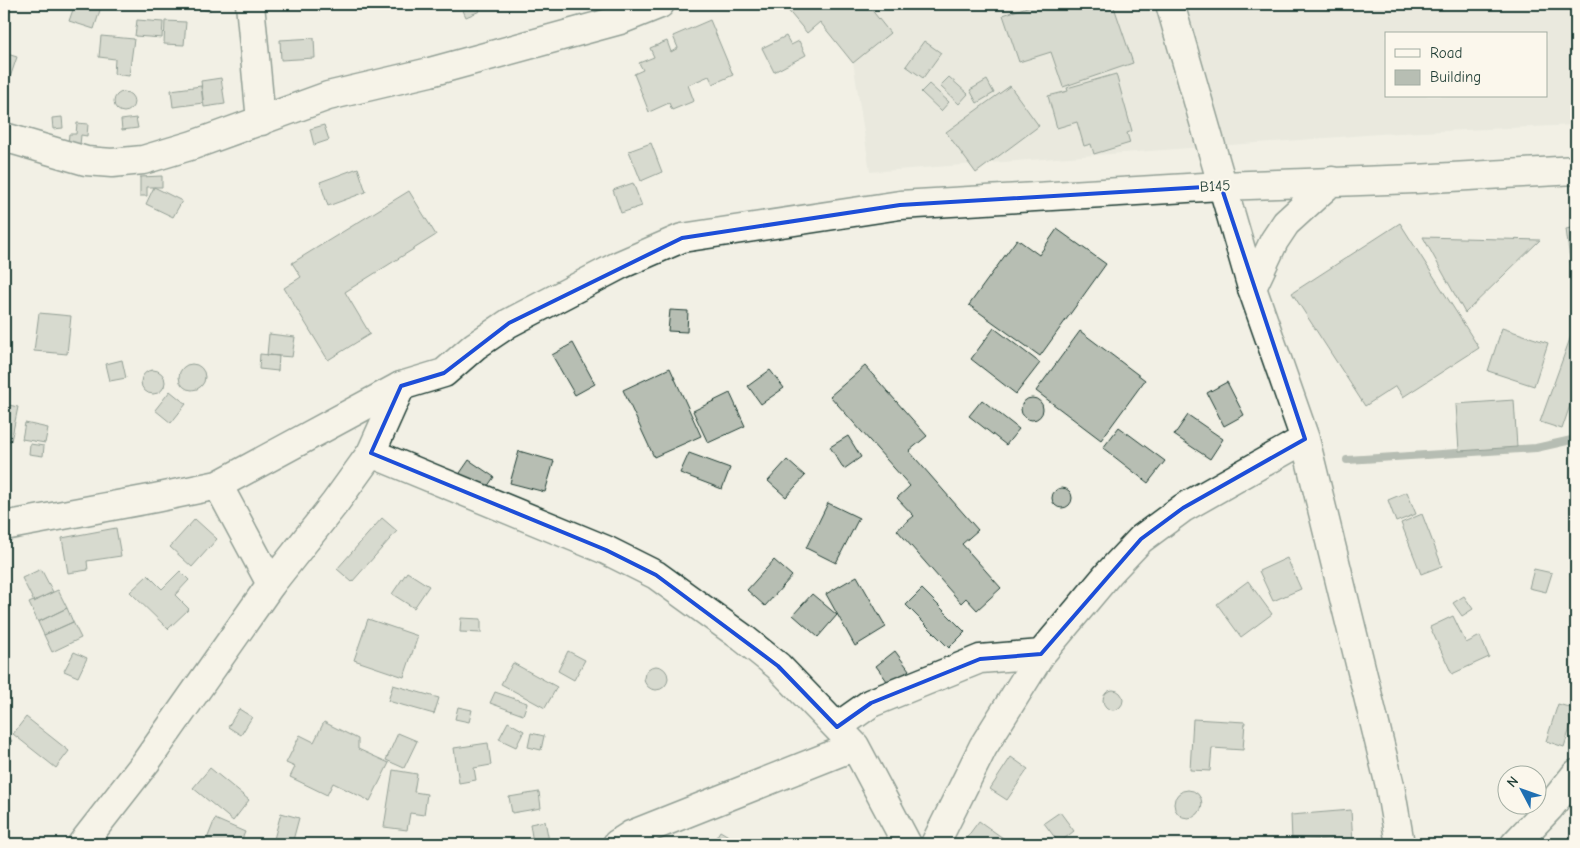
<svg xmlns="http://www.w3.org/2000/svg" width="1580" height="848" font-family="'Comic Neue',sans-serif">
<style>
.built{fill:#e0e1d6;fill-rule:evenodd}
.lines{fill:none;stroke-linecap:round;stroke-linejoin:round}
.stream{stroke:#6e7f75;stroke-width:8}
.building{fill:#b7beb3;stroke:#1f3d34}
.street-casing{stroke:#1f3d34;stroke-width:31}
.secondary-casing{stroke:#1f3d34;stroke-width:31}
.street{stroke:#fbf7ec;stroke-width:28}
.secondary{stroke:#fbf7ec;stroke-width:28}
.marked{fill:none;stroke:#1d4ed8;stroke-width:4;stroke-linejoin:round}
.labels{text-anchor:middle;dominant-baseline:central;stroke-width:4;stroke-linejoin:round;paint-order:stroke}
.street-label{font-size:15px;fill:#1f3d34;stroke:#fbf7ec}
</style>
<rect width="100%" height="100%" fill="#f2f0e5"/>
<filter id="ink" filterUnits="userSpaceOnUse"><feTurbulence type="fractalNoise" baseFrequency=".02" numOctaves="2"/><feDisplacementMap in="SourceGraphic" scale="10" xChannelSelector="R" yChannelSelector="G"/><feConvolveMatrix kernelMatrix="1 2 1 2 8 2 1 2 1" color-interpolation-filters="sRGB"/></filter>
<g filter="url(#ink)">
<path class="built" d="M844 4H1576V125L1380 134 870 172ZM1386 34H1546V96H1386Z"/>
<g class="lines">
<path class="stream" d="M1347 460 1536 448 1576 439"/>
</g>
<path class="building" d="M75 4H102L94 29 69 21Z
M172 4H188L184 8 179 9Z
M190 4H211L209 11 189 6Z
M460 4H477L480 11 466 17Z
M792 4H867L890 33 853 63 820 22 807 33 786 8Z
M1036 4H1113L1133 63 1063 87 1051 52 1019 62 1003 15Z
M137 20 163 22 162 38 135 36Z
M710 20 733 75 713 84 709 76 688 85 694 101 672 110 669 103 649 112 634 74 643 70 639 63 654 57 650 48 667 41 671 52 678 48 673 36Z
M165 21 186 22 184 45 164 44Z
M101 36 134 39 129 76 114 74 115 59 99 57Z
M786 36 791 45 799 41 806 55 774 72 762 48Z
M314 38 315 58 281 60 280 40Z
M924 41 941 53 923 78 906 66Z
M4 53 17 57 4 95Z
M1116 74 1132 131 1127 133 1130 143 1094 154 1091 144 1084 146 1077 122 1057 128 1048 96 1068 91 1067 88Z
M949 77 968 94 959 104 940 86Z
M221 78 225 104 204 107 201 81Z
M987 80 994 93 977 103 970 90Z
M929 84 949 102 941 111 921 92Z
M201 86 203 103 173 107 171 90Z
M1010 86 1039 126 976 173 946 132Z
M114 102a10 10 0 1 1 20 0a10 10 0 1 1-20 0Z
M62 117 63 128 53 129 52 118Z
M136 118 138 128 122 130 121 120Z
M77 123 88 124 87 136 81 135 80 145 68 144 69 134H76Z
M324 125 329 140 314 145 310 129Z
M651 143 662 172 641 181 629 151Z
M358 168 366 192 328 206 320 182Z
M162 176V187H147V196H140V177Z
M633 183 642 206 621 213 613 190Z
M154 187 182 201 173 217 146 204Z
M409 191 436 235 345 292 370 334 328 360 284 288 301 277 292 263Z
M1400 223 1479 348 1403 397 1396 386 1365 406 1292 293Z
M1576 227V266L1571 267 1566 229Z
M1057 229 1106 264 1040 356 969 305 1017 239 1039 255Z
M1423 237 1540 240 1465 313Z
M670 310 688 311 687 332 668 331Z
M39 313 71 316 67 354 34 351Z
M1576 322V388L1562 429 1540 422Z
M994 328 1040 363 1016 394 971 359Z
M1502 328 1548 343 1534 386 1488 371Z
M1080 331 1145 380 1101 440 1036 391Z
M269 334 295 337 292 357 267 355Z
M573 343 595 384 575 395 552 355Z
M260 354 279 356 278 371 259 369Z
M122 360 126 378 110 381 106 364Z
M179 377a13 13 0 1 1 26 0a13 13 0 1 1-26 0Z
M865 366 927 436 909 451 978 530 962 544 1001 588 977 610 966 598 961 603 897 530 914 516 897 498 910 486 830 396Z
M670 368 701 436 654 457 623 390Z
M770 370 784 388 761 404 748 386Z
M141 382a12 12 0 1 1 24 0a12 12 0 1 1-24 0Z
M1227 382 1244 415 1224 426 1207 393Z
M170 391 186 404 171 423 155 410Z
M730 393 745 426 708 443 693 411Z
M1021 409a11 11 0 1 1 22 0a11 11 0 1 1-22 0Z
M982 400 1019 429 1006 445 969 416Z
M1514 400 1517 447 1459 451 1456 404Z
M4 404 18 407 11 441 4 439Z
M1188 415 1223 439 1210 459 1174 435Z
M25 423 48 428 45 443 22 439Z
M1119 427 1165 461 1148 483 1103 448Z
M848 436 861 457 844 469 830 447Z
M30 444 44 446 43 456 29 454Z
M519 451 554 461 545 492 510 483Z
M689 453 730 468 722 489 680 473Z
M469 460 494 477 483 493 458 476Z
M787 460 805 476 786 497 768 481Z
M1052 498a10 10 0 1 1 20 0a10 10 0 1 1-20 0Z
M1407 492 1416 514 1396 522 1388 500Z
M828 503 859 518 836 563 806 548Z
M1422 514 1442 566 1421 574 1401 523Z
M382 518 397 531 352 582 337 569Z
M195 519 217 539 192 567 170 547Z
M116 528 121 556 87 561 88 570 68 573 62 538Z
M1287 558 1301 589 1273 601 1259 571Z
M774 560 792 576 765 606 747 590Z
M41 569 53 592 34 602 22 578Z
M1534 569 1552 573 1546 592 1529 588Z
M180 571 189 580 175 595 189 609 168 629 130 592 148 575 162 589Z
M407 572 429 586 414 608 392 594Z
M857 576 886 627 855 646 826 594Z
M1248 581 1272 614 1241 637 1217 604Z
M922 589 965 632 949 648 906 605Z
M58 590 67 608 38 622 29 603Z
M812 594 837 615 818 637 793 615Z
M1464 596 1473 609 1462 616 1453 603Z
M67 608 73 622 44 635 38 622Z
M1453 616 1466 643 1480 636 1489 657 1452 674 1430 627Z
M461 618 481 619V633L460 632Z
M368 619 418 636 404 677 354 660Z
M73 622 81 638 52 652 44 635Z
M568 651 585 660 574 680 558 671Z
M895 651 909 670 890 685 876 666Z
M74 652 87 658 78 677 64 671Z
M513 663 557 687 545 708 501 684Z
M644 678a12 12 0 1 1 24 0a12 12 0 1 1-24 0Z
M393 685 439 698 434 714 388 701Z
M1103 700a10 10 0 1 1 20 0a10 10 0 1 1-20 0Z
M495 692 527 703 523 715 490 703Z
M1558 704 1576 709 1564 747 1546 741Z
M458 707 472 710 469 722 455 719Z
M239 709 252 717 241 735 228 727Z
M26 717 69 751 56 768 13 734Z
M1193 719 1245 722 1243 750 1212 748 1210 771 1190 770Z
M324 722 358 739V749L389 763 370 801 333 783 327 795 290 777 295 767 286 763 300 735 314 742Z
M508 722 524 731 516 747 499 739Z
M4 731 12 741 4 748Z
M398 733 417 741 404 768 386 760Z
M531 733 544 736 541 750 528 747Z
M488 743 491 765 474 768 476 780 459 783 454 748Z
M1011 757 1028 769 1007 800 990 789Z
M210 768 249 800 233 821 193 788Z
M393 770 417 774 414 792 427 794 424 815 410 813 407 830 384 827Z
M1174 804a14 14 0 1 1 28 0a14 14 0 1 1-28 0Z
M539 792 541 808 512 813 509 797Z
M1351 810 1353 844H1330V839L1292 841 1291 815Z
M1060 812 1074 831 1059 843 1044 823Z
M281 813 299 818 292 844 274 839Z
M215 819 245 832 240 844H205Z
M545 821 549 841 533 843 530 824Z
M979 821 1010 843 1009 844H962Z
M720 831 742 844H712Z"/>
<g class="lines">
<g class="street-casing">
<path id="street" d="M250 4 261 121
M1170 4 1252 288 1305 439 1390 786 1400 844
M4 137 86 161 112 163 143 160 193 145 328 96 430 72 620 20 660 4
M371 453 606 550 656 575 743 638 778 666 855 746 907 844
M218 485 271 584
M4 526 155 498 218 485 401 386
M837 727 871 703 980 659 1041 654
M617 844 631 835 855 746
M935 844 983 747 1041 654 1109 573 1141 539 1183 508 1305 439
M1515 844 1549 808 1576 774"/>
</g>
<g class="secondary-casing">
<path id="secondary" d="M1252 288 1274 241 1286 223 1332 181
M82 844 146 762 271 584 335 503 371 453 401 386 444 373 475 346 509 323 620 265 682 238 900 205 1221 186 1415 179 1576 170"/>
</g>
<use href="#street" class="street"/>
<use href="#secondary" class="secondary"/>
</g>
</g>
<path d="M0 0H1580V848H0ZM1221 186 1305 439 1183 508 1141 539 1041 654 980 659 871 703 837 727 778 666 656 575 606 550 371 453 401 386 444 373 509 323 682 238 900 205Z" fill="#f2f0e5" fill-opacity=".55" fill-rule="evenodd"/>
<path class="marked" d="M1221 186 1305 439 1183 508 1141 539 1041 654 980 659 871 703 837 727 778 666 656 575 606 550 371 453 401 386 444 373 509 323 682 238 900 205Z"/>
<g class="labels">
<g class="street-label">
<text transform="translate(1215 186) rotate(-3)">B145</text>
</g>
</g>
<rect width="1580" height="848" fill="none" stroke="#fbf7ec" stroke-width="20"/>
<rect x="10" y="10" width="1560" height="828" fill="none" stroke="#1f3d34" stroke-width="2" filter="url(#ink)"/>
<rect x="1385" y="32" width="162" height="65" fill="#fbf7ec" stroke="#a3ada2"/>
<rect x="1395" y="49" width="25" height="8" fill="#fbf7ec" stroke="#a3ada2"/>
<text x="1430" y="58" font-size="15" fill="#1f3d34">Road</text>
<rect x="1395" y="70" width="25" height="15" fill="#b7beb3" stroke="#a3ada2"/>
<text x="1430" y="82" font-size="15" fill="#1f3d34">Building</text>
<g transform="translate(1522 790) rotate(311)"><circle r="24" fill="#fbf7ec" stroke="#a3ada2"/>
<path d="M0-4L9 19L0 12L-9 19Z" fill="#1f6fb2"/>
<text y="-8" font-size="14" font-weight="bold" text-anchor="middle" fill="#1f3d34">N</text>
</g>
</svg>
